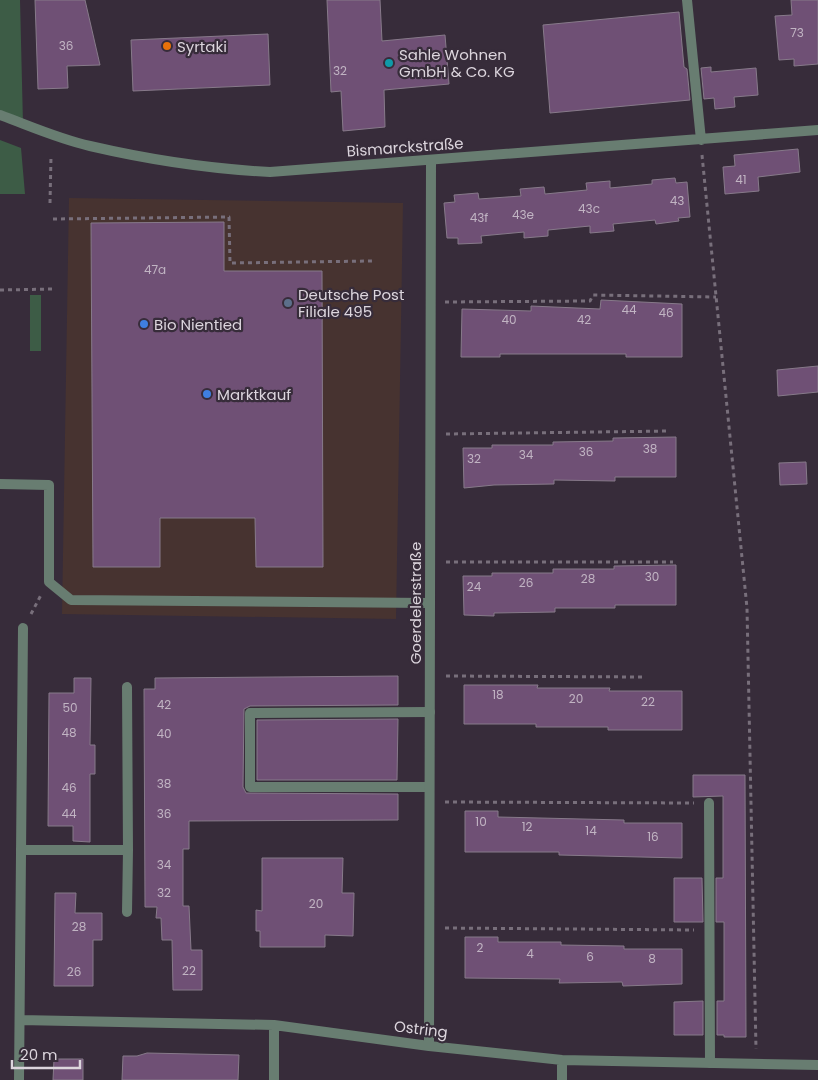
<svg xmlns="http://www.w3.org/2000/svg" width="818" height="1080" font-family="Poppins,sans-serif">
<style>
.commercial{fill:#473330}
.green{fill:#3d5c46}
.building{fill:#6f5075;stroke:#877a8a}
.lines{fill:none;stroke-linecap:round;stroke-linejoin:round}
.path{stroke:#786f7b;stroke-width:3;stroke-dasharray:4 4;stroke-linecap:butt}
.lane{stroke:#687d71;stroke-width:10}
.street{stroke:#687d71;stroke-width:10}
.food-dot{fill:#e8710a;stroke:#372c3a;stroke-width:2}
.culture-dot{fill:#0f9aa8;stroke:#372c3a;stroke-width:2}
.service-dot{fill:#5c6f8a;stroke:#372c3a;stroke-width:2}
.shop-dot{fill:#3f7fe0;stroke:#372c3a;stroke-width:2}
.labels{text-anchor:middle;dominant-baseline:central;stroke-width:4.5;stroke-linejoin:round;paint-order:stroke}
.number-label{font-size:12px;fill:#c1b4c3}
.poi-label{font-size:15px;fill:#dcd5dd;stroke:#372c3a;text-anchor:start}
.street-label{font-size:15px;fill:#dcd5dd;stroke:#372c3a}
</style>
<rect width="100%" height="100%" fill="#372c3a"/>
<path class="commercial" d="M69 198 403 203 396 619 62 614Z"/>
<path class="green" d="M0 0H20L23 124 0 115Z
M0 140 21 148 25 194H0Z
M30 295H41V351H30Z"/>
<path class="building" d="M35 0H85L100 65 67 66 68 88 38 89Z
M327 0H380L382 41 445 35 449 84 384 90 385 127 343 131 341 91 331 92Z
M791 0H818V64L794 66V59L779 60 775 16 792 15Z
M679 12 684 67 687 69 690 100 550 113 543 25Z
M268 34 270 85 133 91 131 40Z
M711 67V72L756 68 758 95 734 97 735 107 715 109 714 98 704 99 701 68Z
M798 149 800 172 758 177 759 191 725 194 723 167 735 166 734 155Z
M675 178 676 183 687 182 690 217 678 218 679 221 656 224 655 220 613 224 614 231 590 233V226L548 230V236L524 238V232L481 236 482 243 458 244V238H447L444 203 455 202 454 195 478 193 479 199 521 196 520 189 544 187 545 194 587 190 586 183 610 181V188L652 184V180Z
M224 222V271H322L323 567H256L255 518H160V567H93L91 223Z
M601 300 682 304V357H626V354H500V357H461L462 309 531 311V306L600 309Z
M818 366V392L778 396 777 370Z
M676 437V477H615V481L554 480V484L494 485 464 488 463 448H492V445H553V442L613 441V438Z
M806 462 807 484 780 485 779 463Z
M676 565V605H615V608H555V612L494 613V616L464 615 463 576H492V573H553V569H614V566Z
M398 676V705L250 706 244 709 243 787 246 793 398 794V820L189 821V849H183V906H189L191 950H202V990H173L172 940H162L161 918H156L157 907H145L144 689H155V678Z
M74 678H91L90 745H95V774H90V842L73 841V826H48L49 693H74Z
M464 685H538L537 688H610L609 691H682V730H608V727H536V724H464Z
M398 719 397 780H257V720Z
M693 775H745L746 1037H724V1035H717V1001H724V922H716V878H723V796L693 797Z
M465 811H498V817L624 820V823H682V858L559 855V852H465Z
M262 858H343L342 893H354L353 936 325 935V947H260V931H256V910L262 911Z
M674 878H702L703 922H674Z
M55 893H76L75 913H102V940H93V986H54Z
M465 937H498V942H561V945L624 946V949H682V984L623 986 622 982 559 983 560 979 465 978Z
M703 1001V1035H674V1002Z
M147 1053 239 1055 238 1080H122L123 1056H137Z
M54 1059H83V1080H53Z"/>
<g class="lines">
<path class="path" d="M702 155 747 608 756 1049
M50 203 51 156
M53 219 229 217 230 263 372 261
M0 290 54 289
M445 302 590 301 593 295 716 297
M446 434 670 431
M446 562H673
M31 614 41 595
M446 676 646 677
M445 802 694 803
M445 928 694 930"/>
<path class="lane" d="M0 484 49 485V582L71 600 429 603
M429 787H250V713L430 712
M709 803 710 1063
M21 850H128L127 687
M127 912 128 850"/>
<path class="street" d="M687 0 701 140
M0 115C30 126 59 139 90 146 146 159 212 169 270 172L818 130
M20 1020 274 1025 429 1046 562 1060 818 1065
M429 1046 431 161
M19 1080 23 628
M274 1080V1025
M562 1080V1060"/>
</g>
<circle class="food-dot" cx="167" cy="46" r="5"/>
<circle class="culture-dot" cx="389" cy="63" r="5"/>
<circle class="service-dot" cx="288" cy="303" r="5"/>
<g class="shop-dot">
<circle cx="144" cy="324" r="5"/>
<circle cx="207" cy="394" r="5"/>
</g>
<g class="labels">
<g class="number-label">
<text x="797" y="32">73</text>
<text x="66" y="45">36</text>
<text x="340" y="70">32</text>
<text x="741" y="179">41</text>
<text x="677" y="200">43</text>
<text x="589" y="208">43c</text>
<text x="523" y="214">43e</text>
<text x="479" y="217">43f</text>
<text x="155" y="269">47a</text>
<text x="629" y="309">44</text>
<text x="666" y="312">46</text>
<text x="509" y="319">40</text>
<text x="584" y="319">42</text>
<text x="650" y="448">38</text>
<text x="586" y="451">36</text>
<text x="526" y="454">34</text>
<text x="474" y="458">32</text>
<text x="652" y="576">30</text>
<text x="588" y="578">28</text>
<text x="526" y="582">26</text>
<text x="474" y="586">24</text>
<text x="498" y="694">18</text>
<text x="576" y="698">20</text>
<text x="648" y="701">22</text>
<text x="164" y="704">42</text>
<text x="70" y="707">50</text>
<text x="69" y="732">48</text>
<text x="164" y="733">40</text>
<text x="164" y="783">38</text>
<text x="69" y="787">46</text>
<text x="69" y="813">44</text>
<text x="164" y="813">36</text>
<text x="481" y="821">10</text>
<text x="527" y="826">12</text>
<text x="591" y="830">14</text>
<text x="653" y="836">16</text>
<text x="164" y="864">34</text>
<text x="164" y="892">32</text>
<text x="316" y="903">20</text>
<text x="79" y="926">28</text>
<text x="480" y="947">2</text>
<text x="530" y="953">4</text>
<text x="590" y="956">6</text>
<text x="652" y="958">8</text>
<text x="189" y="970">22</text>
<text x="74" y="971">26</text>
</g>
<g class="poi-label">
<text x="177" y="46">Syrtaki</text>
<text x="399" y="54">Sahle Wohnen<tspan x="399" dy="17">GmbH &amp; Co. KG</tspan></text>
<text x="298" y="294">Deutsche Post<tspan x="298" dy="17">Filiale 495</tspan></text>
<text x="154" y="324">Bio Nientied</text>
<text x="217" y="394">Marktkauf</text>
</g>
<g class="street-label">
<text transform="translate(405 147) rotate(-4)">Bismarckstraße</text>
<text transform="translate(415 603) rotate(-90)">Goerdelerstraße</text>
<text transform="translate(421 1029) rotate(7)">Ostring</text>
</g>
</g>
<path d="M12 1060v8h68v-8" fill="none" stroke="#dcd5dd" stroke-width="2.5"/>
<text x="20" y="1060" font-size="15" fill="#dcd5dd" stroke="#372c3a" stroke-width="4" paint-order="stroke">20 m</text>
</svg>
